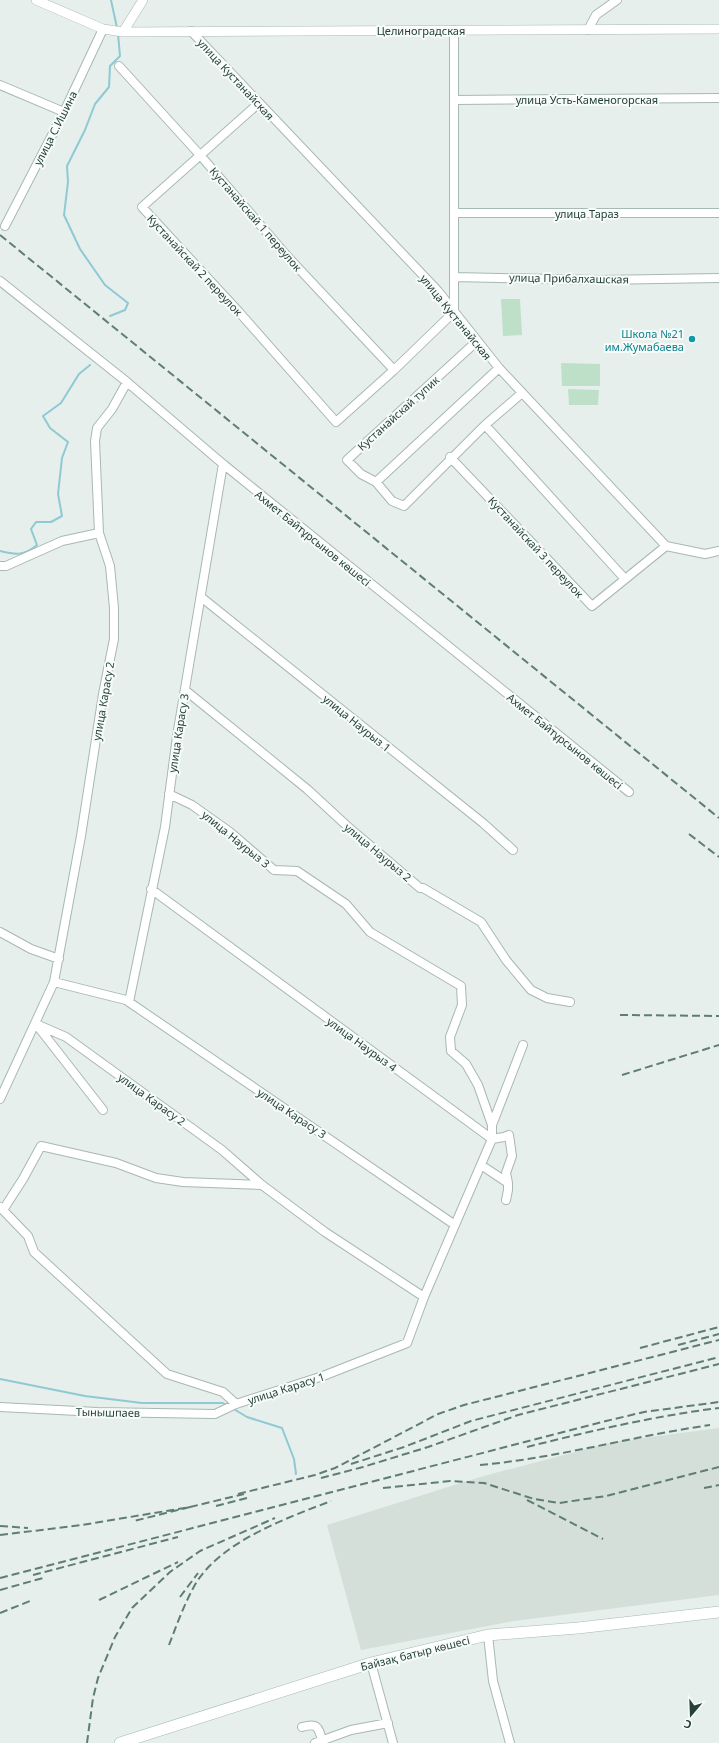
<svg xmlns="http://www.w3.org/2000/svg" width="719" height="1743" font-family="'Noto Sans',sans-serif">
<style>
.built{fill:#d4dfda}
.green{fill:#bfe0c8}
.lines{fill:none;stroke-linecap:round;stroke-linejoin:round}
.stream{stroke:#8ec9d4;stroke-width:2}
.minor-casing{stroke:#a8b8b2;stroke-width:10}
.tertiary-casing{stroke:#a8b8b2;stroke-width:10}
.secondary-casing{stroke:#a4bbb3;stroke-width:12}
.minor{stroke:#fff;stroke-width:8}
.tertiary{stroke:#fff;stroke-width:9}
.secondary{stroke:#fff;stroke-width:11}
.rail{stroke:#5f7d75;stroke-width:2;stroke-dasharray:8 4;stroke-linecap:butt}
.culture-dot{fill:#0f9aa8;stroke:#f7fbf9;stroke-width:1.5}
.labels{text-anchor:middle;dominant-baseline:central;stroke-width:4;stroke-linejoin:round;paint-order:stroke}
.street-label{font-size:11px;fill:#24423a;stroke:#f7fbf9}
.culture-label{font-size:11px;fill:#0d838f;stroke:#f7fbf9;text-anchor:end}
</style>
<rect width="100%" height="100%" fill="#e6efeb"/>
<path class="built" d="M719 1428V1595L514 1621 361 1650 327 1525 480 1477 613 1442Z"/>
<path class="green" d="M501 299H520L522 335 503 336Z
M561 363 600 364V386H562Z
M568 389 599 390 598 405H569Z"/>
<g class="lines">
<path class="stream" d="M111 0 117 28
M110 316 125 310 128 303 105 285 80 249 64 215 68 182 67 166 85 130 95 104 109 87 110 66 120 56 118 34
M0 551C16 555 24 556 37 545L31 529 36 522H51L62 516 58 494 62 458 68 442 50 428 43 416 61 403 79 374 90 365
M0 1379 85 1396 142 1403H223L226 1405
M232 1408 247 1417 282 1428 294 1459 296 1474"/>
<g class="minor-casing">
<path id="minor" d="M454 30V277
M588 30 596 15 617 0
M191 31 438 291 499 368 666 546 705 554 719 551
M119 66 200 155 288 257 394 370
M0 85 64 112
M455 100 719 98
M259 103 142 207 239 312 336 422 394 370 454 312V277L599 280 719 278
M455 213H719
M5 226 64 112 103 29
M0 281 127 382 223 464 629 792
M476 342 347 460 361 474 376 482 392 501 404 506 485 425 522 393
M485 425 625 579
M450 457 592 606 666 546
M376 482 499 368
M0 566H6L62 541 99 533
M201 597 483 823 513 850
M185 690 307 789 346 825 420 888H423L481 922 506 960 531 990 547 998 570 1002
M169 794 192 805 230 832 274 870 297 871 346 904 370 932 461 986 462 1005 450 1037 451 1051 466 1064 478 1085 492 1125
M151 889 492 1139V1125L523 1045
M0 932 31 949 59 959
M54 982 126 1000 455 1225
M129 1002 165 827 177 736 223 464
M0 1099 54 982 81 836 103 694 114 639V608L110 566 99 533 95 441 97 428 112 409 127 382
M103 1110 36 1024 66 1037 222 1150 262 1185 325 1232 424 1297
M481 1165 508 1183V1190L506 1200
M0 1207 28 1236 34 1252 167 1374 223 1392 236 1404
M3 1210 23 1179 41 1146 116 1163 156 1178 183 1182 262 1185
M0 1407 97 1412 215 1414 236 1404 323 1376 407 1343 424 1297 492 1139 504 1137 509 1135 512 1156 506 1173 508 1183
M488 1635 493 1681 510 1743
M371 1663 393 1743
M302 1727C317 1723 318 1726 322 1740
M315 1743 351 1730 388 1723"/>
</g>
<g class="tertiary-casing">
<path id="tertiary" d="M36 0 103 29 123 32 719 29
M123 32 143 0"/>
</g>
<g class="secondary-casing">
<path id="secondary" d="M120 1743 371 1663 488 1635 578 1628 719 1612"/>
</g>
<use href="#minor" class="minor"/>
<use href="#tertiary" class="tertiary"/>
<use href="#secondary" class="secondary"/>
<path class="rail" d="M0 235 719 818
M689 834 719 857
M620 1015 719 1016
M622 1075 719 1045
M678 1345 719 1334
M640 1348 719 1327
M527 1447C591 1431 654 1416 719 1408
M351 1464 404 1447 471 1421 719 1357
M480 1465C558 1458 633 1436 710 1425
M321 1478 363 1467 428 1447 518 1415 719 1364
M383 1488 450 1481 484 1483 534 1499 559 1503 606 1496 719 1467
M704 1488 719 1485
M238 1494 315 1475 335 1468 438 1414 464 1405 719 1340
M527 1500 603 1539
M216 1506 247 1498
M190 1507 244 1494
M0 1526 28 1528
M0 1535 82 1525 190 1507 134 1521
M33 1575 178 1537
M0 1578 606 1421 644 1412 719 1402
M0 1590 43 1578
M180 1597 198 1573
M99 1600 178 1562
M0 1613 30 1601
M169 1645C177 1624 185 1602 196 1583 222 1541 287 1518 331 1501
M87 1743 93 1698 98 1678 115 1637 132 1608 170 1572 200 1551 275 1518"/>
</g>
<circle class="culture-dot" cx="692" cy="339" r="4"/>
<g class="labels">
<g class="street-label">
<text x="421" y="30">Целиноградская</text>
<text transform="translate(236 79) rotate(47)">улица Кустанайская</text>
<text x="587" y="99">улица Усть-Каменогорская</text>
<text transform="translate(55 128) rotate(-63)">улица С.Ишина</text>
<text x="587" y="213">улица Тараз</text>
<text transform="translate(256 219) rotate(49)">Кустанайскай 1 переулок</text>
<text transform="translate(195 265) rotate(47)">Кустанайскай 2 переулок</text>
<text transform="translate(569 278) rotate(1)">улица Прибалхашская</text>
<text transform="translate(456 317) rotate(51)">улица Кустанайская</text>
<text transform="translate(398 413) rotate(-42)">Кустанайскай тупик</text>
<text transform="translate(313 538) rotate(39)">Ахмет Байтұрсынов көшесі</text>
<text transform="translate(536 547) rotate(47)">Кустанайскай 3 переулок</text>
<text transform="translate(103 701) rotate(-80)">улица Карасу 2</text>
<text transform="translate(357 723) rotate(39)">улица Наурыз 1</text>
<text transform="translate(178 733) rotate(-81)">улица Карасу 3</text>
<text transform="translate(565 741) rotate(39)">Ахмет Байтұрсынов көшесі</text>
<text transform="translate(236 839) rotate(39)">улица Наурыз 3</text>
<text transform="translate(378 852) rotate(40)">улица Наурыз 2</text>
<text transform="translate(362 1044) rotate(36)">улица Наурыз 4</text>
<text transform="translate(152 1099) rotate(36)">улица Карасу 2</text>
<text transform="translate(292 1113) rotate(34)">улица Карасу 3</text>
<text transform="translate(286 1388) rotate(-18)">улица Карасу 1</text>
<text transform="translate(108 1412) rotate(1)">Тынышпаев</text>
<text transform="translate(415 1653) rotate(-14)">Байзақ батыр көшесі</text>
</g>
<g class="culture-label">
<text x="684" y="333">Школа №21<tspan x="684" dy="13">им.Жумабаева</tspan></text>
</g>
</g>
<g transform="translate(691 1715) rotate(199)" stroke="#f7fbf9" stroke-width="3" paint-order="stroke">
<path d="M0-3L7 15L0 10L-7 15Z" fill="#24423a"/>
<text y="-6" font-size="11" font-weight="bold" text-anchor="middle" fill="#24423a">С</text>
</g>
</svg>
